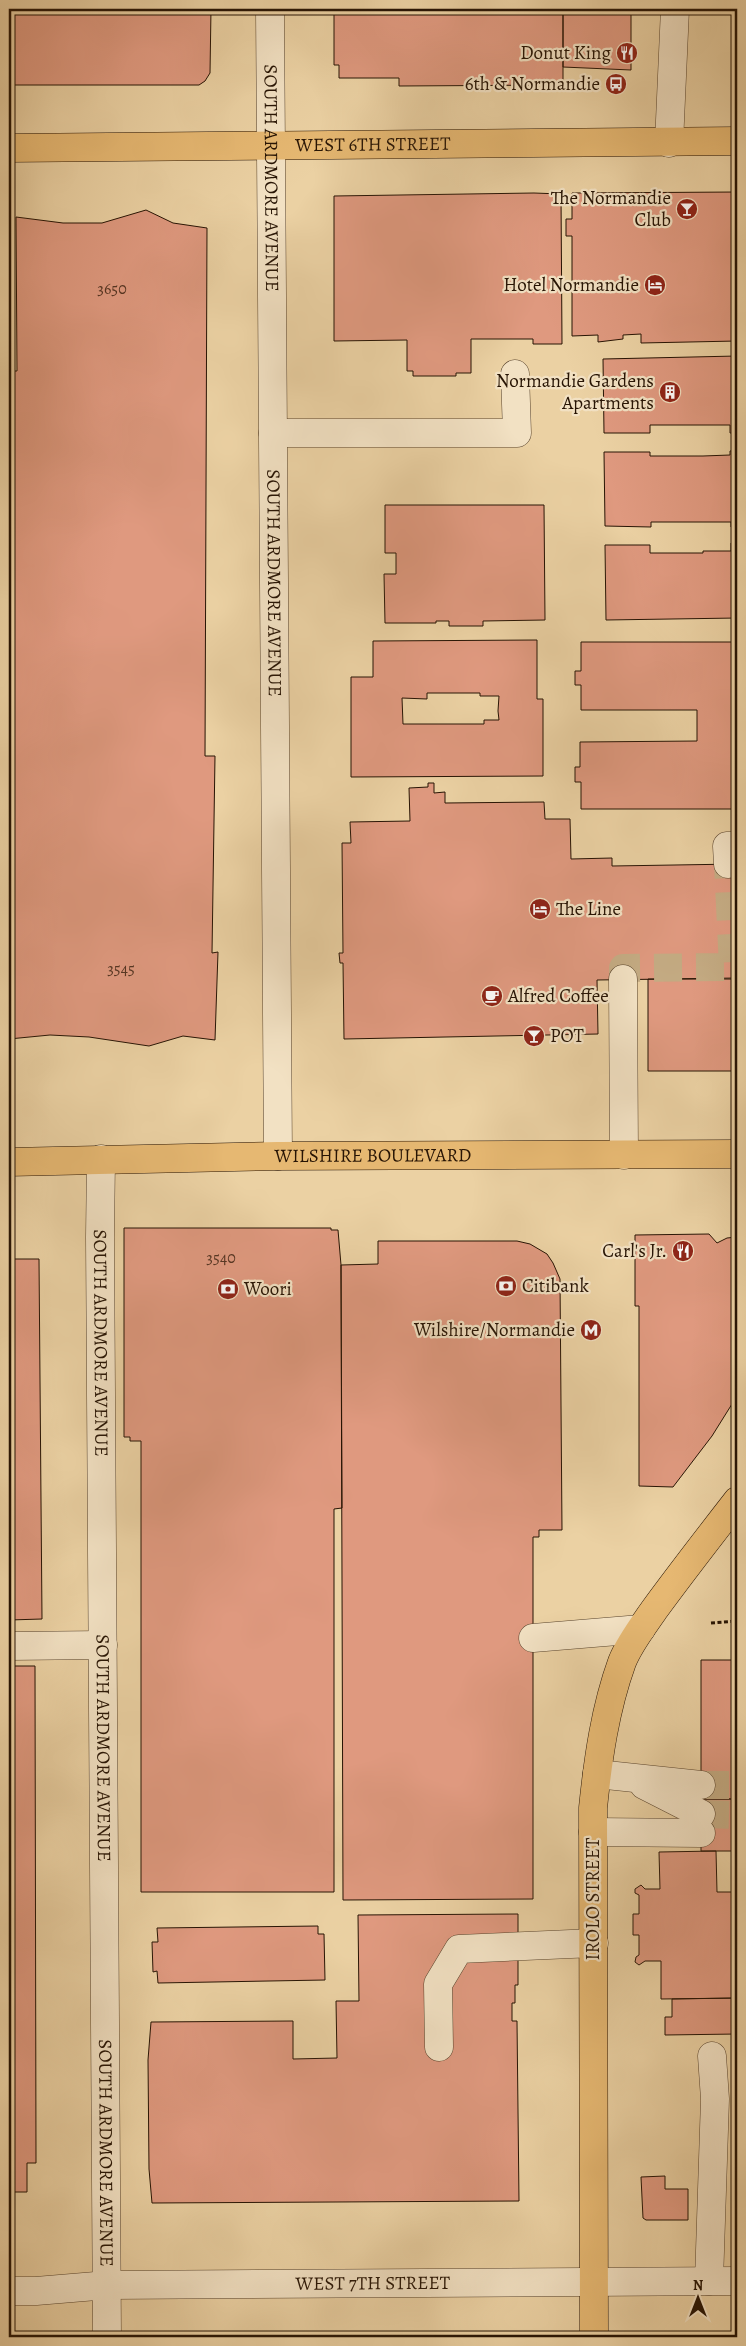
<svg xmlns="http://www.w3.org/2000/svg" width="746" height="2346" font-family="Alegreya,serif">
<style>
.building{fill:#df997f;stroke:#271404;fill-rule:evenodd}
.lines{fill:none;stroke-linecap:round;stroke-linejoin:round}
.minor-tunnel{stroke:#c4ab83;stroke-width:28;stroke-dasharray:28 14;stroke-linecap:butt}
.minor-casing{stroke:#58432c;stroke-width:29}
.major-casing{stroke:#271404;stroke-width:29}
.path{stroke:#271404;stroke-width:3;stroke-dasharray:4 2.5;stroke-linecap:butt}
.minor{stroke:#f2e1c3;stroke-width:28}
.major{stroke:#e6b872;stroke-width:28}
.labels{text-anchor:middle;dominant-baseline:central;stroke-width:4.5;stroke-linejoin:round;paint-order:stroke}
.number-label{font-size:16px;fill:#553523}
.poi-label{font-size:19px;fill:#271404;stroke:#f2e1c3;text-anchor:end}
.street-label{font-size:19px;fill:#271404;stroke:#f2e1c3}
</style>
<rect width="100%" height="100%" fill="#ebd1a3"/>
<filter id="stains"><feTurbulence type="fractalNoise" baseFrequency=".004" numOctaves="4"/><feColorMatrix values="0 0 0 0 .2 0 0 0 0 .09 0 0 0 0 .02 0 0 0 .5 -.17"/></filter>
<radialGradient id="worn" r=".72"><stop offset=".6" stop-color="#630" stop-opacity="0"/><stop offset="1" stop-color="#630" stop-opacity=".3"/></radialGradient>
<path class="building" d="M9 9H211L210 73 205 81 199 85H9Z
M334 9H563V85L399 86V78H339V65H334Z
M563 9H631V70L563 67Z
M737 192V341L641 343V334L623 335V339L598 342V335L572 336V236H566V219H572V193Z
M534 193 561 194 562 344H533V339H471V373H456V376H413V371H407V340L334 341V196Z
M146 210 173 223 207 228 205 756H215L212 953 218 952 215 1040 183 1036 149 1046 89 1037 50 1035 9 1039V371H17L16 217 63 223H102Z
M737 356V433H730V425H650V433H604L603 359Z
M737 450V526L731 527V522H651V527L605 526 604 452H650V456H703L730 455V451Z
M385 505H544L545 620 483 621V626H449V621H436V623H385L384 574H396V553H385Z
M731 543H737V618L606 620 605 545H650V553H703V551H731Z
M537 640V699H543V776L351 777V677H373V641ZM427 693H480V696H499L498 711 499 720H484V724H403L402 698 427 699Z
M581 642H737V809H581V782H575V767H580V742L697 741V710H581V685H575V671H581Z
M428 783H434V793L445 792V803L544 802 545 819H570L571 859 612 858V866L737 864V978L597 980 598 1034 344 1039 343 963H340L339 953H343L342 843H351L350 822 410 821 409 788 428 787Z
M648 979H737V1071H648Z
M124 1228H331V1230H338L341 1265 342 1508 334 1509V1892H141V1441H130V1437H124Z
M709 1234 717 1243 727 1238 737 1237V1396L712 1436 673 1487 639 1486V1306H635V1235Z
M378 1241H517L530 1244 547 1254 553 1263 560 1279 562 1530H539V1537H533V1899L343 1900 341 1265 378 1264Z
M9 1259H39L42 1619 9 1620Z
M701 1660H737V1799H701Z
M9 1666H35L36 2163H27V2192H9Z
M701 1799H737V1851H701Z
M716 1851 717 1892H737V1998L661 1999V1961H645L639 1965 635 1962 636 1957 639 1955V1935H633V1914H639V1895L635 1893V1889L641 1885 645 1889H660L659 1852Z
M518 1914V1985H515V2003H512V2021H517L519 2201 152 2203 149 2169 148 2060 151 2022 293 2021V2059L337 2058 336 2001H359L358 1915Z
M318 1926V1934H324L325 1980 158 1983 157 1971 153 1972 152 1942H158L157 1928Z
M737 1998V2034L665 2035V2017H672V1999Z
M665 2176V2189H688V2220H646L643 2218 641 2177Z"/>
<g class="lines">
<path class="minor-tunnel" d="M623 979V968L733 967 728 864
M701 1785H737
M701 1814 737 1815"/>
<g class="minor-casing">
<g id="minor">
<path id="s1" d="M270 9 278 1156"/>
<path d="M669 143 675 9"/>
<path d="M273 433H517L515 374"/>
<path d="M728 864 727 846H737"/>
<path d="M623 979 624 1155"/>
<path id="s2" d="M101 1159 100 1237 107 2337"/>
<path d="M533 1638 641 1629"/>
<path d="M9 1646 103 1645"/>
<path d="M597 1774 701 1785"/>
<path d="M644 1785 701 1814"/>
<path d="M593 1832 701 1833"/>
<path d="M439 2047 438 1984 459 1949 594 1943"/>
<path d="M709 2281 715 2099 712 2056"/>
<path id="s3" d="M9 2291H36L108 2285 737 2281"/>
</g>
</g>
<g class="major-casing">
<g id="major">
<path id="s4" d="M9 148 737 141"/>
<path id="s5" d="M9 1162 278 1156 737 1154"/>
<path d="M594 2337 593 1808C598 1759 605 1709 622 1662 629 1644 643 1626 654 1610 681 1573 709 1537 737 1501"/>
</g>
</g>
<path class="path" d="M711 1623 737 1621"/>
<use href="#minor" class="minor"/>
<use href="#major" class="major"/>
</g>
<defs>
<g id="restaurant-disc" transform="scale(1.125)"><circle r="9.5" fill="#8f2418" stroke="#f2e1c3"/><path d="M-5-6h1v4h1v-4h1v4h1v-4h1v5L-1.5 .5V6h-2V.5L-5-1ZM5-6V6H3V1.5H1.5Q1.5-4 5-6Z" fill="#fff"/></g>
<g id="bus-disc" transform="scale(1.125)"><circle r="9.5" fill="#8f2418" stroke="#f2e1c3"/><path d="M-5-6H5V4H4V6H2V4H-2V6H-4V4H-5ZM-3.5-4V0h7V-4ZM-3.5 1.2v1.5H-2V1.2ZM2 1.2v1.5H3.5V1.2Z" fill="#fff"/></g>
<g id="bar-disc" transform="scale(1.125)"><circle r="9.5" fill="#8f2418" stroke="#f2e1c3"/><path d="M-6-5H6L.8 .8V4.5H3.5V6h-7V4.5H-.8V.8Z" fill="#fff"/></g>
<g id="hotel-disc" transform="scale(1.125)"><circle r="9.5" fill="#8f2418" stroke="#f2e1c3"/><path d="M-6-4.5h1.5V1H6V5H4.5V3h-9V5H-6ZM-4 0a1.8 1.8 0 1 1 3.6 0ZM.5 0V-2.5h3Q6-2.5 6 0Z" fill="#fff"/></g>
<g id="building-disc" transform="scale(1.125)"><circle r="9.5" fill="#8f2418" stroke="#f2e1c3"/><path d="M-4-6H4V6H1V3H-1V6H-4ZM-2.5-4.3h1.7v1.8h-1.7ZM.8-4.3h1.7v1.8H.8ZM-2.5-1h1.7V.8h-1.7ZM.8-1h1.7V.8H.8Z" fill="#fff"/></g>
<g id="cafe-disc" transform="scale(1.125)"><circle r="9.5" fill="#8f2418" stroke="#f2e1c3"/><path d="M-5.5-4.5H6V0H3Q3 3.5 0 3.5H-2.5Q-5.5 3.5-5.5 0ZM3-3.2v2h1.7v-2ZM-6 4.5H4V6H-6Z" fill="#fff"/></g>
<g id="bank-disc" transform="scale(1.125)"><circle r="9.5" fill="#8f2418" stroke="#f2e1c3"/><path d="M-6-4H6V4H-6ZM0-2.3a2.3 2.3 0 1 0 0 4.6a2.3 2.3 0 1 0 0-4.6Z" fill="#fff"/></g>
<g id="metro-disc" transform="scale(1.125)"><circle r="9.5" fill="#8f2418" stroke="#f2e1c3"/><path d="M-5.5 5V-5H-3L0 0L3-5H5.5V5H3V-.5L0 4L-3-.5V5Z" fill="#fff"/></g>
</defs>
<g fill-rule="evenodd">
<use href="#restaurant-disc" x="627" y="53"/>
<use href="#bus-disc" x="616" y="84"/>
<use href="#bar-disc" x="687" y="209"/>
<use href="#hotel-disc" x="655" y="285"/>
<use href="#building-disc" x="670" y="392"/>
<use href="#hotel-disc" x="540" y="909"/>
<use href="#cafe-disc" x="492" y="996"/>
<use href="#bar-disc" x="534" y="1036"/>
<use href="#restaurant-disc" x="683" y="1251"/>
<use href="#bank-disc" x="506" y="1286"/>
<use href="#bank-disc" x="228" y="1289"/>
<use href="#metro-disc" x="591" y="1330"/>
</g>
<g class="labels">
<g class="number-label">
<text x="112" y="289">3650</text>
<text x="121" y="969">3545</text>
<text x="221" y="1258">3540</text>
</g>
<g class="poi-label">
<text x="611" y="53">Donut King</text>
<text x="600" y="84">6th &amp; Normandie</text>
<text x="671" y="198">The Normandie<tspan x="671" dy="22">Club</tspan></text>
<text x="639" y="285">Hotel Normandie</text>
<text x="654" y="381">Normandie Gardens<tspan x="654" dy="22">Apartments</tspan></text>
<text x="556" y="909" text-anchor="start">The Line</text>
<text x="508" y="996" text-anchor="start">Alfred Coffee</text>
<text x="550" y="1036" text-anchor="start">POT</text>
<text x="667" y="1251">Carl's Jr.</text>
<text x="522" y="1286" text-anchor="start">Citibank</text>
<text x="244" y="1289" text-anchor="start">Woori</text>
<text x="575" y="1330">Wilshire/Normandie</text>
</g>
<g class="street-label">
<text stroke="none"><textPath href="#s4" startOffset="364">WEST 6TH STREET</textPath></text>
<text stroke="none"><textPath href="#s1" startOffset="169">SOUTH ARDMORE AVENUE</textPath></text>
<text stroke="none"><textPath href="#s1" startOffset="574">SOUTH ARDMORE AVENUE</textPath></text>
<text stroke="none"><textPath href="#s5" startOffset="364">WILSHIRE BOULEVARD</textPath></text>
<text stroke="none"><textPath href="#s2" startOffset="184">SOUTH ARDMORE AVENUE</textPath></text>
<text stroke="none"><textPath href="#s2" startOffset="589">SOUTH ARDMORE AVENUE</textPath></text>
<text transform="translate(593 1899) rotate(-90)">IROLO STREET</text>
<text stroke="none"><textPath href="#s2" startOffset="994">SOUTH ARDMORE AVENUE</textPath></text>
<text stroke="none"><textPath href="#s3" startOffset="364">WEST 7TH STREET</textPath></text>
</g>
</g>
<rect width="746" height="2346" fill="none" stroke="#ebd1a3" stroke-width="30"/>
<rect x="10" y="10" width="726" height="2326" fill="none" stroke="#271404" stroke-width="2.5"/>
<rect x="15" y="15" width="716" height="2316" fill="none" stroke="#271404"/>
<g transform="translate(698 2298)" stroke="#f2e1c3" stroke-width="4" paint-order="stroke">
<path d="M0-4L9 19L0 12L-9 19Z" fill="#271404"/>
<text y="-8" font-size="14" font-weight="bold" text-anchor="middle" fill="#271404">N</text>
</g>
<rect width="100%" height="100%" filter="url(#stains)"/>
<rect width="100%" height="100%" fill="url(#worn)"/>
</svg>
